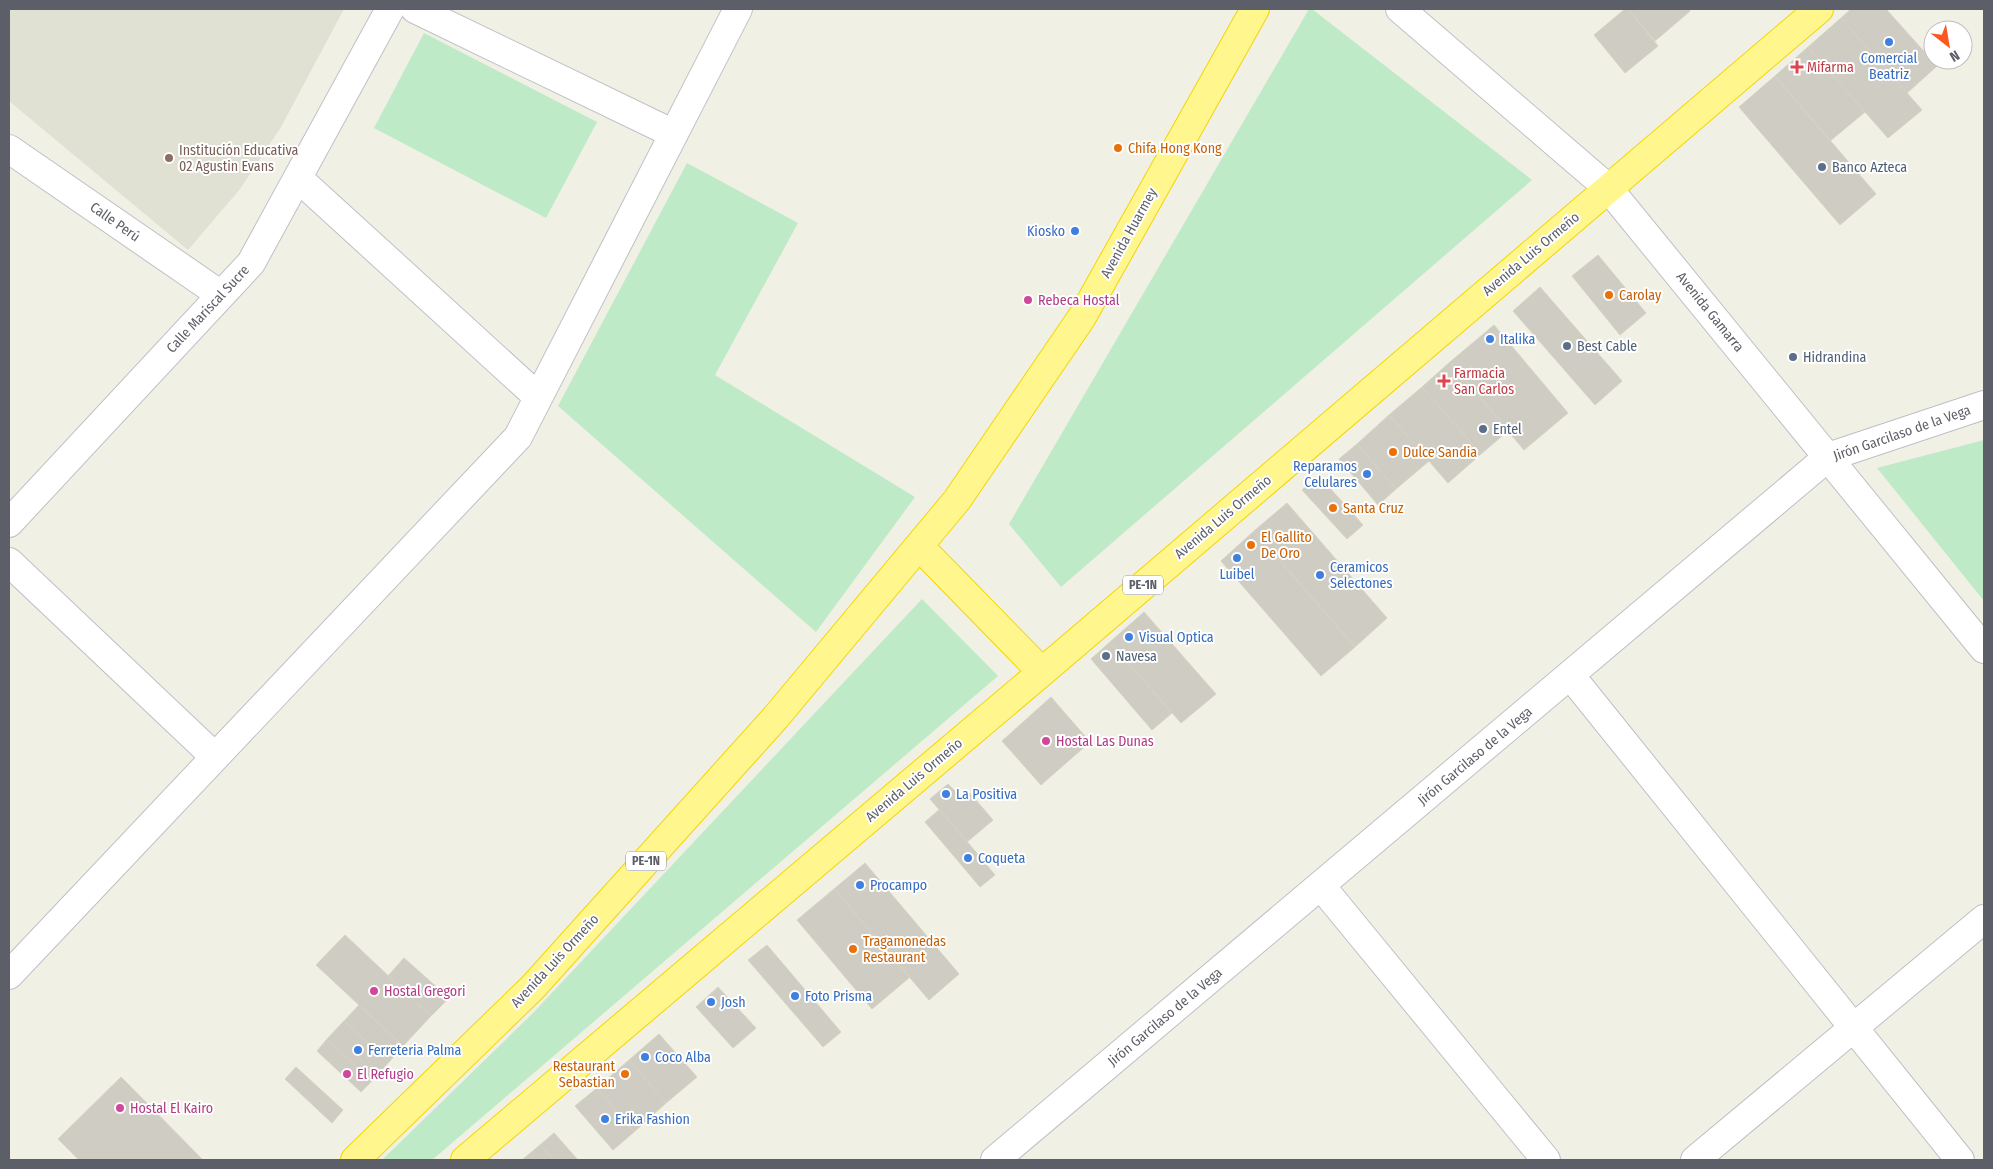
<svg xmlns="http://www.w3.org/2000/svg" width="1993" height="1169" font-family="'Fira Sans Condensed',sans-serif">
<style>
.education{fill:#e0e0d3}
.green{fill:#bfeac7}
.building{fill:#ceccc3;stroke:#d6d3c2}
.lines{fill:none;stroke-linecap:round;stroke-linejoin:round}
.minor-casing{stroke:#bec0c7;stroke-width:30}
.highway-casing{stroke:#f5d500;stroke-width:30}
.minor{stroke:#fff;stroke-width:28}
.highway{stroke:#fff78d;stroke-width:28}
.shop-dot{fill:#3f7fe0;stroke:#fff;stroke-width:2}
.health-dot{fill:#e0444e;stroke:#fff;stroke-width:2}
.food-dot{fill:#e8710a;stroke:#fff;stroke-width:2}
.education-dot{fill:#8d6e63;stroke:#fff;stroke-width:2}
.service-dot{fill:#5c6f8a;stroke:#fff;stroke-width:2}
.hotel-dot{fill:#d1479c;stroke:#fff;stroke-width:2}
.labels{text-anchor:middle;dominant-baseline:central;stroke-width:4;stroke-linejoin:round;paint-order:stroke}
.shield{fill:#fff;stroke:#8d8f95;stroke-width:1}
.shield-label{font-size:12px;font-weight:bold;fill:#5c5f67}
.shop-label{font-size:14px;fill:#366cbe;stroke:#fff;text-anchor:start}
.health-label{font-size:14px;fill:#be3a42;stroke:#fff;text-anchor:start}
.food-label{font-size:14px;fill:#c56008;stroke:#fff;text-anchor:start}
.education-label{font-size:14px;fill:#785e54;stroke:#fff;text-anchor:start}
.service-label{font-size:14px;fill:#4e5e75;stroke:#fff;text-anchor:start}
.street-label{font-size:14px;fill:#5c5f67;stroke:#fff}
.hotel-label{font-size:14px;fill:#b23c85;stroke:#fff;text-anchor:start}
</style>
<rect width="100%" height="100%" fill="#f0f0e5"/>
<path class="education" d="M9 9H344L281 127 240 189 188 250 9 101Z"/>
<path class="green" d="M1309 9H1312L1532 180 1061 587 1009 524Z
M424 33 597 122 546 218 374 128Z
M687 163 798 223 715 375 915 497 816 632 558 406Z
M1984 440V601L1877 468Z
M922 599 998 676 432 1160H382L533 1013Z"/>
<path class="building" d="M1625 9H1628L1658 46 1625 73 1594 35Z
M1628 9H1688L1690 11 1655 41Z
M1851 9H1886L1937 66 1907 93 1841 18Z
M1841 18 1922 110 1888 138 1808 47Z
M1808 47 1865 112 1830 141 1775 76Z
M1775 76 1876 194 1840 225 1739 107Z
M1598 255 1646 313 1620 335 1572 276Z
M1540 287 1622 381 1595 405 1513 311Z
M1494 325 1568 413 1524 450 1450 362Z
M1450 362 1509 430 1481 454 1422 387Z
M1422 387 1481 454 1448 483 1389 415Z
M1389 415 1429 461 1396 489 1357 444Z
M1357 444 1396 489 1378 505 1339 459Z
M1319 476 1363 525 1347 539 1302 490Z
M1287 503 1387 618 1355 647 1254 531Z
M1254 531 1355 647 1321 676 1221 561Z
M1144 612 1216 694 1181 723 1110 642Z
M1110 642 1172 713 1152 730 1091 659Z
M1051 697 1090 742 1041 785 1002 741Z
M948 784 962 798 969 792 993 820 967 842 930 799Z
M940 809 995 875 980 887 925 822Z
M865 863 959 974 929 1000 834 889Z
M834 889 910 977 872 1009 797 920Z
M345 935 431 1016 403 1046 316 965Z
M767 945 841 1032 823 1047 748 960Z
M404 958 449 998 431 1016 388 976Z
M718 987 756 1028 733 1048 696 1007Z
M359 1005 403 1046 389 1062 344 1021Z
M344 1021 389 1062 372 1081 327 1039Z
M659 1034 697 1077 666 1103 629 1060Z
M327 1039 372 1081 361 1092 317 1051Z
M629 1060 666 1103 634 1132 597 1088Z
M296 1067 343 1110 332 1123 285 1079Z
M121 1077 203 1160H79L58 1139Z
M597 1088 634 1132 613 1150 575 1106Z
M554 1133 578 1160H554L540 1145Z
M540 1145 554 1160H522Z"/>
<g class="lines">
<g class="minor-casing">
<path id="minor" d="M415 9 674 134
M1400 9 1608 188 1984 649
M9 149 221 295
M298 178 538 397
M9 523 251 263 390 9
M9 562 215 757
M1570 675 1960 1160
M1321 886 1546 1160
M9 975 518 437 738 9
M995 1160 1828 457 1984 405
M1695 1160 1984 919"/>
</g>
<g class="highway-casing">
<path id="highway" d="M919 546 1042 672
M355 1160 533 987 776 717 957 500 1082 317 1255 9
M465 1160 1042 672 1819 9"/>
</g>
<use href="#minor" class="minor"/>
<use href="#highway" class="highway"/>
</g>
<g class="shop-dot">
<circle cx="1889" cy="42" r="5"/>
<circle cx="1075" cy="231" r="5"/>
<circle cx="1490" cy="339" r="5"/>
<circle cx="1367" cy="474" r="5"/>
<circle cx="1237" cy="558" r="5"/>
<circle cx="1320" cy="575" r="5"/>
<circle cx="1129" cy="637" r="5"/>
<circle cx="946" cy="794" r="5"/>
<circle cx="968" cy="858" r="5"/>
<circle cx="860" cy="885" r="5"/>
<circle cx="795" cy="996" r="5"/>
<circle cx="711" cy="1002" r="5"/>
<circle cx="358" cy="1050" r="5"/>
<circle cx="645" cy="1057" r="5"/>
<circle cx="605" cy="1119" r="5"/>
</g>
<g class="health-dot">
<path d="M1794.5 59.5h5v5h5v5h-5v5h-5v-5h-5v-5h5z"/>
<path d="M1441.5 373.5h5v5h5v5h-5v5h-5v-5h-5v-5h5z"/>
</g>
<g class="food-dot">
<circle cx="1118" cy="148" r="5"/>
<circle cx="1609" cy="295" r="5"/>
<circle cx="1393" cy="452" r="5"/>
<circle cx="1333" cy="508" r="5"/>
<circle cx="1251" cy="545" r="5"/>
<circle cx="853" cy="949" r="5"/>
<circle cx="625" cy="1074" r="5"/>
</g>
<circle class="education-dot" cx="169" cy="158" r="5"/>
<g class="service-dot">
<circle cx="1822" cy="167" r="5"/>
<circle cx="1567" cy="346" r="5"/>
<circle cx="1793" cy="357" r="5"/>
<circle cx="1483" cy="429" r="5"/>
<circle cx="1106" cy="656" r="5"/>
</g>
<g class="hotel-dot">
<circle cx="1028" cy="300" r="5"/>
<circle cx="1046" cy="741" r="5"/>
<circle cx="374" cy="991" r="5"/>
<circle cx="347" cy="1074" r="5"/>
<circle cx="120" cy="1108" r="5"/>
</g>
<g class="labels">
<g class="shield">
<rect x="1123" y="575.5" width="40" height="19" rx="4"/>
<rect x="626" y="851.5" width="40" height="19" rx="4"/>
</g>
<g class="shield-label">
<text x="1143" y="585">PE-1N</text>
<text x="646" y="861">PE-1N</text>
</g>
<g class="shop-label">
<text x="1889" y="58" text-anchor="middle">Comercial<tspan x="1889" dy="16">Beatriz</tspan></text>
<text x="1065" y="231" text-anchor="end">Kiosko</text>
<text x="1500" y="339">Italika</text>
<text x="1357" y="466" text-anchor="end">Reparamos<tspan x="1357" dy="16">Celulares</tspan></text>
<text x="1330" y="567">Ceramicos<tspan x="1330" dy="16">Selectones</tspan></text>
<text x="1237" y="574" text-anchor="middle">Luibel</text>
<text x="1139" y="637">Visual Optica</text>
<text x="956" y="794">La Positiva</text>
<text x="978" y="858">Coqueta</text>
<text x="870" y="885">Procampo</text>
<text x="805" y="996">Foto Prisma</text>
<text x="721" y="1002">Josh</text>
<text x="368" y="1050">Ferreteria Palma</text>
<text x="655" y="1057">Coco Alba</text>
<text x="615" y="1119">Erika Fashion</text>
</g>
<g class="health-label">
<text x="1807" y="67">Mifarma</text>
<text x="1454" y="373">Farmacia<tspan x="1454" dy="16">San Carlos</tspan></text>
</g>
<g class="food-label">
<text x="1128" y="148">Chifa Hong Kong</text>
<text x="1619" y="295">Carolay</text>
<text x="1403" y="452">Dulce Sandia</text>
<text x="1343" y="508">Santa Cruz</text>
<text x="1261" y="537">El Gallito<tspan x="1261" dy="16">De Oro</tspan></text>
<text x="863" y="941">Tragamonedas<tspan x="863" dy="16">Restaurant</tspan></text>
<text x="615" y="1066" text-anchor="end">Restaurant<tspan x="615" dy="16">Sebastian</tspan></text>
</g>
<g class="education-label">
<text x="179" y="150">Institución Educativa<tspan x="179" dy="16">02 Agustin Evans</tspan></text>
</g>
<g class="service-label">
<text x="1832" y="167">Banco Azteca</text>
<text x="1577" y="346">Best Cable</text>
<text x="1803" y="357">Hidrandina</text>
<text x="1493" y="429">Entel</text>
<text x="1116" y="656">Navesa</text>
</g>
<g class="street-label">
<text transform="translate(115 222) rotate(35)">Calle Perú</text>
<text transform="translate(1129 233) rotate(-61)">Avenida Huarmey</text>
<text transform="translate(1531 254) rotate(-40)">Avenida Luis Ormeño</text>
<text transform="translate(208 309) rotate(-47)">Calle Mariscal Sucre</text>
<text transform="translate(1710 312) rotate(51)">Avenida Gamarra</text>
<text transform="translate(1902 433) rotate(-19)">Jirón Garcilaso de la Vega</text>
<text transform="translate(1223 517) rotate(-40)">Avenida Luis Ormeño</text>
<text transform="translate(1475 756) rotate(-40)">Jirón Garcilaso de la Vega</text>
<text transform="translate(914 780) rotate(-40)">Avenida Luis Ormeño</text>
<text transform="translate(555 961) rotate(-47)">Avenida Luis Ormeño</text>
<text transform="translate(1165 1017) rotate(-40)">Jirón Garcilaso de la Vega</text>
</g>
<g class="hotel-label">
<text x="1038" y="300">Rebeca Hostal</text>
<text x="1056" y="741">Hostal Las Dunas</text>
<text x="384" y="991">Hostal Gregori</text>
<text x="357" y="1074">El Refugio</text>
<text x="130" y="1108">Hostal El Kairo</text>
</g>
</g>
<rect width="1993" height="1169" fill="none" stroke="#5c5f67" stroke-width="20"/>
<g transform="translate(1948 45) rotate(149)"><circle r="24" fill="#ffffff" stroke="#bebfc2"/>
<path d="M0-4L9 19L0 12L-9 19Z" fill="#fb5920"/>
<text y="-8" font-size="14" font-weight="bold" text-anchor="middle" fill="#5c5f67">N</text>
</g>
</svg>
